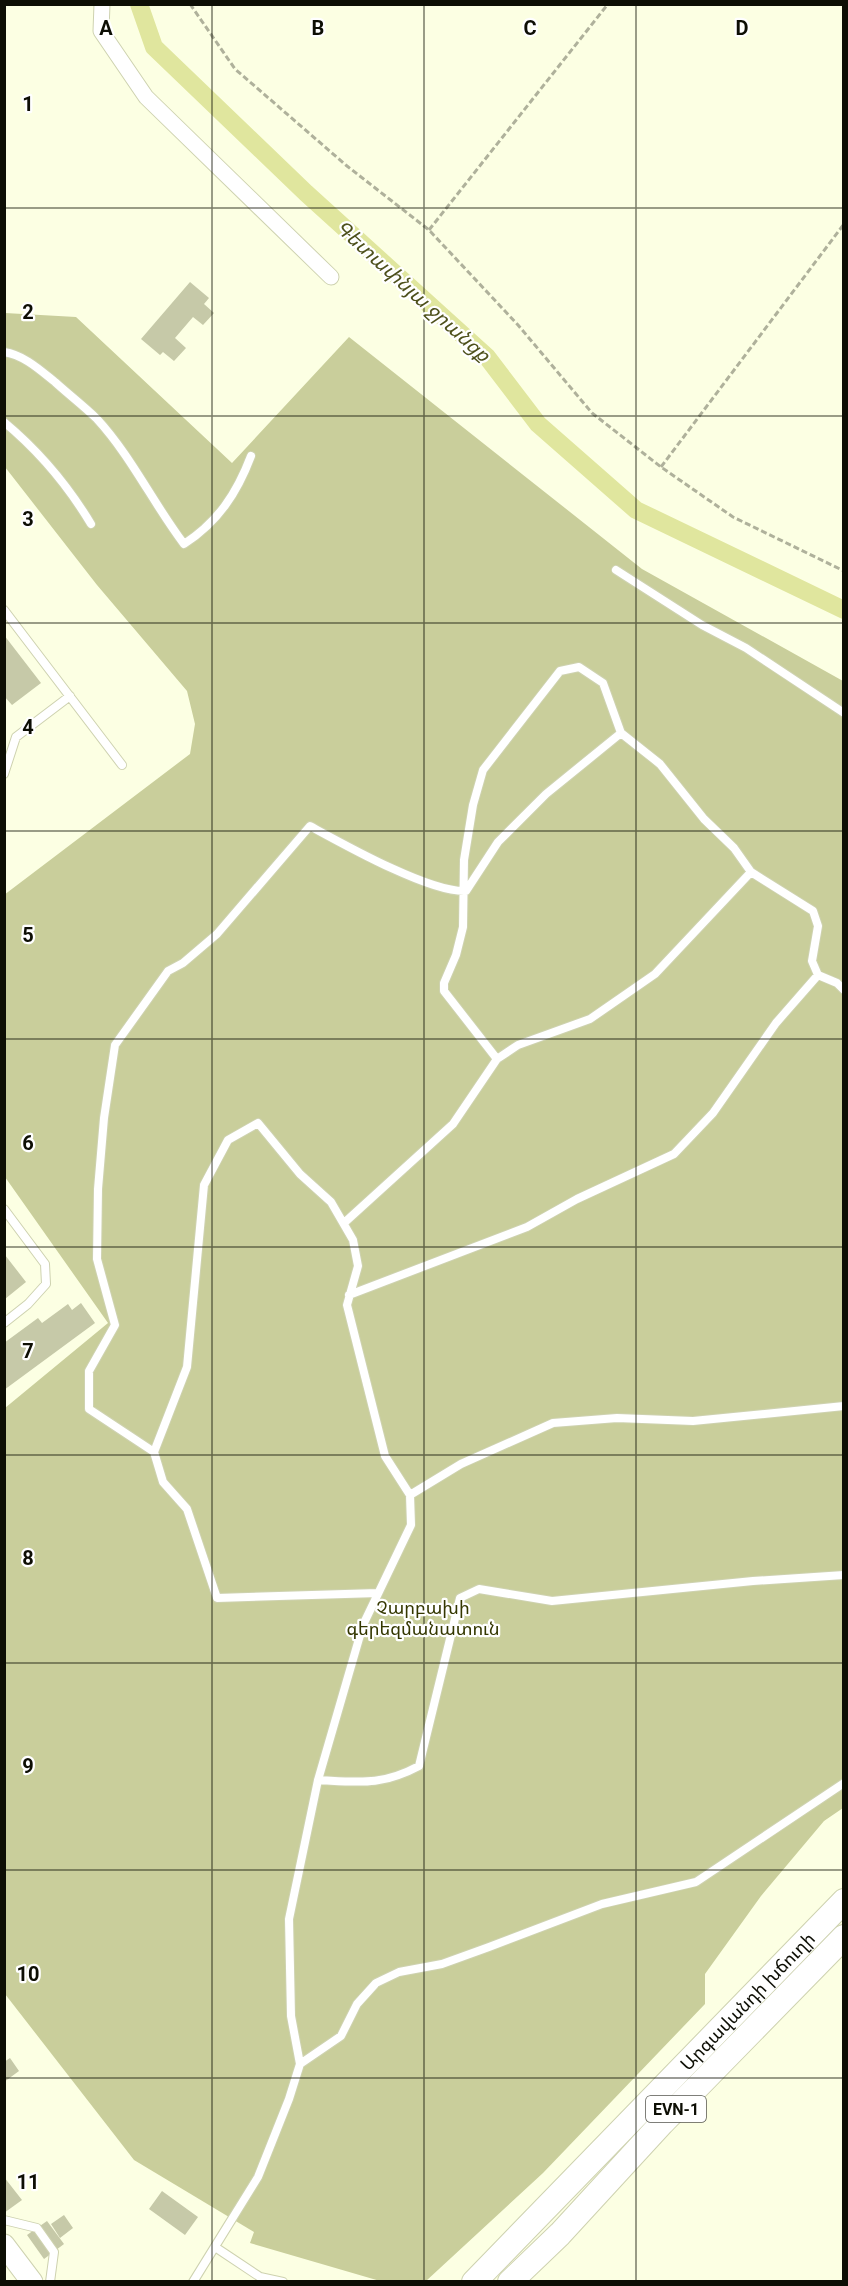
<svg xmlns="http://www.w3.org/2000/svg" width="848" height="2286" font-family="Roboto,'Noto Sans Armenian',sans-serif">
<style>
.green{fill:#c9ce9b}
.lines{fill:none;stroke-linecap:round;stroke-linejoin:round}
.canal{stroke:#e0e69e;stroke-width:18}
.building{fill:#c6c9a8}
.service-casing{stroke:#ced2b0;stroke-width:10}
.minor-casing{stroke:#ced2b0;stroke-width:17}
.secondary-casing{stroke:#ced2b0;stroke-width:23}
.trunk-casing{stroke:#ced2b0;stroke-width:26}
.path{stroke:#afb19b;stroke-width:3;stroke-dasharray:6 3;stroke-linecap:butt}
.service{stroke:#fff;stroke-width:8}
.minor{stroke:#fff;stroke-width:15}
.secondary{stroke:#fff;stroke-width:21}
.trunk{stroke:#fff;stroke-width:24}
.grid{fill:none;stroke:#0d0e04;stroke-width:1.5;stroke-opacity:0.55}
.labels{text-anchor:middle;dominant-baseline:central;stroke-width:4.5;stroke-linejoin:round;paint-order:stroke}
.shield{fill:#fff;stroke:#56564f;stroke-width:1.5}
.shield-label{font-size:16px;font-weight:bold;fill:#0d0e04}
.park-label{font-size:18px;fill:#343700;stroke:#fff}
.street-label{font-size:18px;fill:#0d0e04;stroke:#fff}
.water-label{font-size:20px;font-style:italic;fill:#4e511c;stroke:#fff}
.grid-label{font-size:20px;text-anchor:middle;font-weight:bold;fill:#0d0e04;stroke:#fff;stroke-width:4.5;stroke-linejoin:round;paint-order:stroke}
</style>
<rect width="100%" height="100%" fill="#fcffe3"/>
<path class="green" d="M5 313 76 317 232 463 349 337 642 569 843 681V1808L824 1821 761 1896 705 1974V2004L543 2173 426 2281H380L250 2243 254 2232 134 2160 5 1994V1408L108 1323 5 1177 4 895 190 754 195 724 187 691 97 585 5 467Z"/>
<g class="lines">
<path class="canal" d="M139 4 154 47 306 193 487 357 538 424 636 510 844 610"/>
</g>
<path class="building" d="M190 282 209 298 204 304 214 313 203 325 193 317 175 338 186 348 174 361 163 352 160 355 141 339Z
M4 635 41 683 12 705 4 696Z
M5 1255 26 1282 5 1299Z
M81 1303 95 1323 4 1390V1343L38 1318 42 1323 68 1304 72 1310Z
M10 2058 19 2071 4 2082V2062Z
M4 2177 22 2200 4 2213Z
M162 2191 198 2217 185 2235 149 2209Z
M64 2215 73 2228 60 2238 51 2224Z
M47 2221 64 2244 44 2259 27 2235Z"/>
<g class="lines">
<g class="service-casing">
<path id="service" d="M4 352C24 355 40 370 55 382 68 394 84 406 97 419 131 456 153 503 184 544 218 522 237 493 251 456
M4 422C40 452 67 484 91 524
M616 570 702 625 746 648 844 713
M4 610 122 765
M4 774 16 737 70 696
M497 1059 444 991V983L456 955 463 927 464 860 473 805 483 770 560 671 579 667 603 683 621 733 660 764 704 819 734 848 751 872 813 911 818 926 812 961 818 975 837 983 844 990
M4 1209 45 1264 46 1284 28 1304 4 1323
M344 1223 453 1124 497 1059 518 1045 590 1019 655 974 751 872
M349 1295 527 1227 577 1199 674 1154 713 1113 776 1023 818 975
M154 1452 187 1367 204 1185 228 1140 258 1123 300 1174 331 1202 353 1240 358 1266 347 1305 385 1456 410 1495 411 1525 363 1625 318 1780 289 1919 291 2016 300 2064 289 2099 258 2177 193 2282
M410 1495 461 1464 553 1423 617 1418 693 1421 844 1406
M378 1593 217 1598 187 1509 163 1482 154 1452 89 1409V1371L115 1325 97 1259 98 1189 104 1118 115 1045 168 971 183 963 217 934 310 826C343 844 430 893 466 891L498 842 546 794 621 733
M318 1780C359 1782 382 1786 419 1766L460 1598 479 1589 552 1601 753 1581 844 1575
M300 2064 341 2036 357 2004 376 1983 399 1972 442 1964 489 1947 602 1904 696 1882 844 1783
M4 2220 37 2228 54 2252 50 2282
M215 2247 260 2277 283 2282"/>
</g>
<g class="minor-casing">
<path id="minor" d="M102 4 101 31 146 97 331 277"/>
</g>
<g class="secondary-casing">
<path id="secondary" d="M4 2245 32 2282"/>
</g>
<g class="trunk-casing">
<g id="trunk">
<path id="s1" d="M474 2282 844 1901"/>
<path d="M510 2282 560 2234 662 2123 844 1937"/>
</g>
</g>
<path class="path" d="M190 4 235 69 347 166 429 230 518 325 592 413 661 467 733 517 844 571
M429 230 608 4
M661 467 844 224"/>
<use href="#service" class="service"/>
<use href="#minor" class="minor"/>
<use href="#secondary" class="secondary"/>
<use href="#trunk" class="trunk"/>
</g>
<path class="grid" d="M212 4V2282M424 4V2282M636 4V2282M4 208H844M4 416H844M4 623H844M4 831H844M4 1039H844M4 1247H844M4 1455H844M4 1663H844M4 1870H844M4 2078H844"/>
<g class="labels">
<rect class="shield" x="646" y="2096" width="60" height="26" rx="4.5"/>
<g class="shield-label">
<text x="676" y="2109">EVN-1</text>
</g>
<g class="park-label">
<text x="423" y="1607">Չարբախի<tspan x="423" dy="21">գերեզմանատուն</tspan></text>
</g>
<g class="street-label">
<text stroke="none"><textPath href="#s1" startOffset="392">Արգավանդի խճուղի</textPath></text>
</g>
<g class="water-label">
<text transform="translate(413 291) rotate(42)">Գետափնյա ջրանցք</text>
</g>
</g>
<g class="grid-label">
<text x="106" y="35">A</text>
<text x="318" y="35">B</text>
<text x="530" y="35">C</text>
<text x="742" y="35">D</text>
<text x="28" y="111">1</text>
<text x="28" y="319">2</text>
<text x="28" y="526">3</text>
<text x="28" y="734">4</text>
<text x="28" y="942">5</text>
<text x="28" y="1150">6</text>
<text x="28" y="1358">7</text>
<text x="28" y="1565">8</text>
<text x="28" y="1773">9</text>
<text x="28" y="1981">10</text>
<text x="28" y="2189">11</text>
</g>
<rect width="848" height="2286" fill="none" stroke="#0d0e04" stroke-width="12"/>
</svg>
